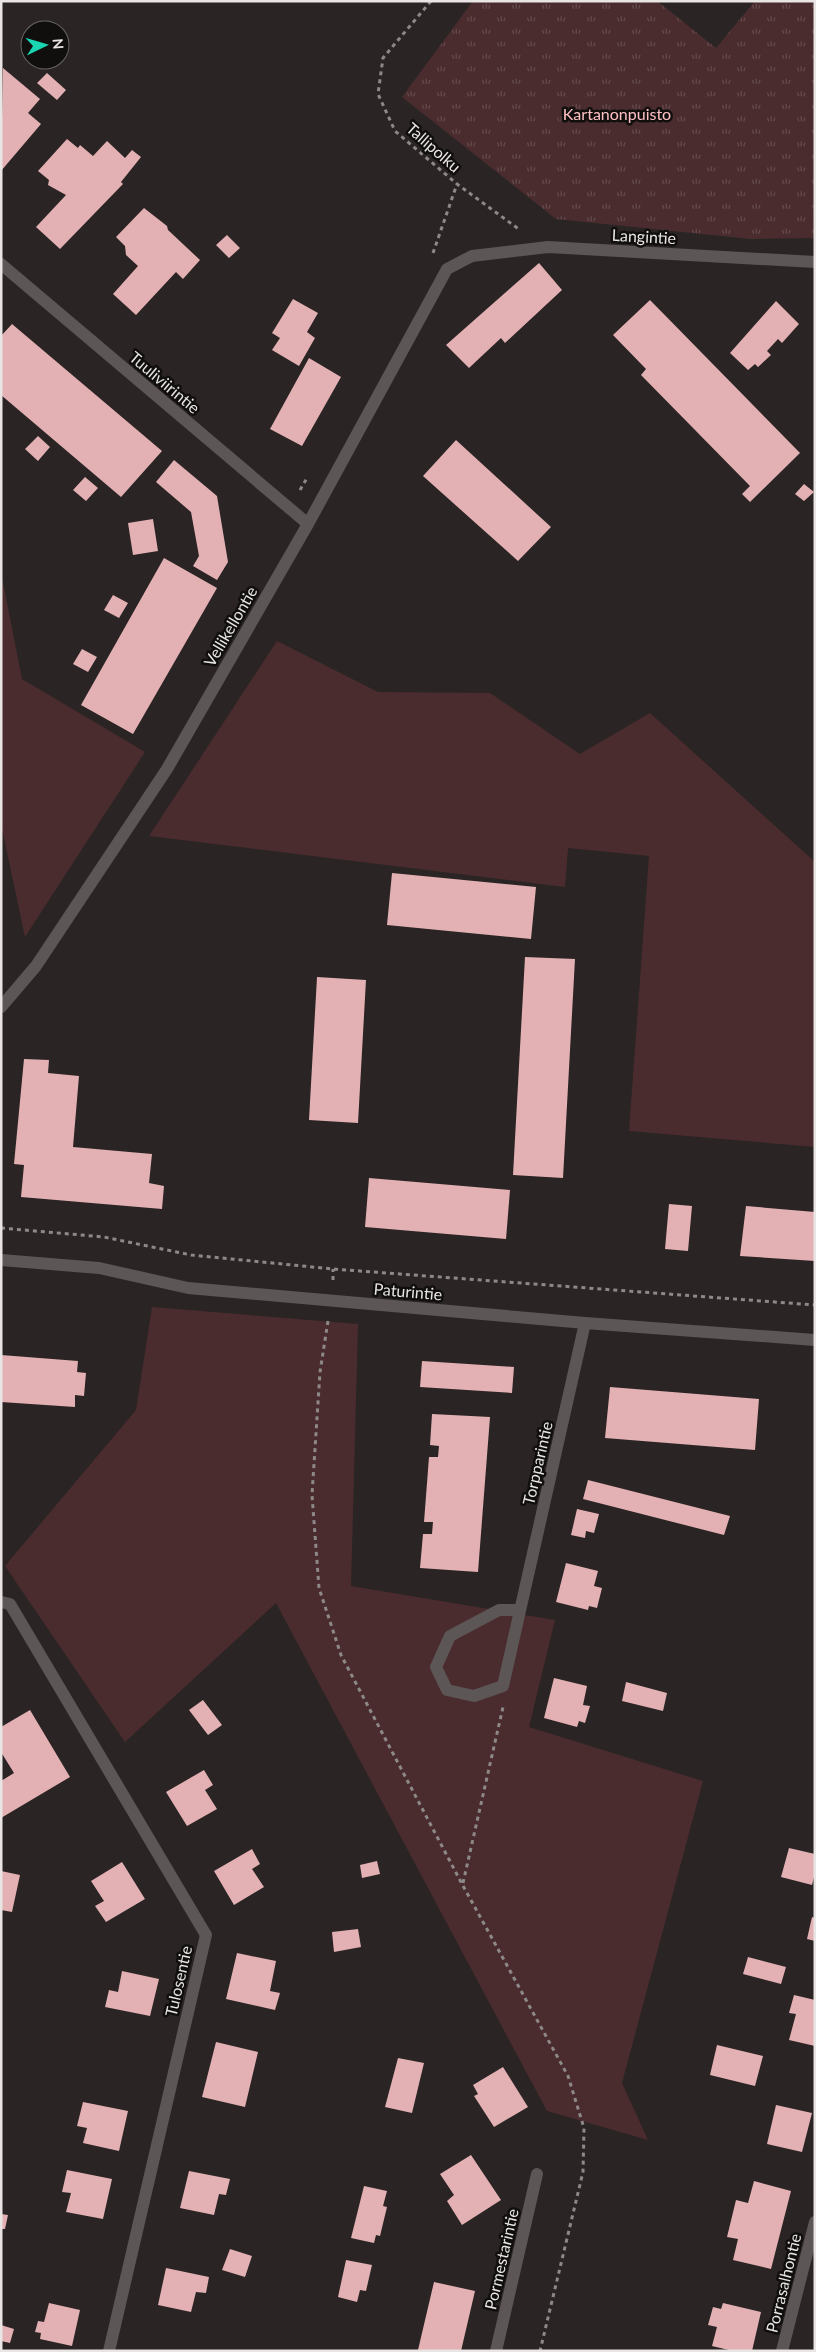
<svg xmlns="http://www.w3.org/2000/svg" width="816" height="2352" font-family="Lato,sans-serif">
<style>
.grass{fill:#4a2c2e}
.park{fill:url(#park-tufts)}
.building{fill:#e3b1b3}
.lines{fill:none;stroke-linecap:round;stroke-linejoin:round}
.path{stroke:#8e8989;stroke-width:3;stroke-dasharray:4 4;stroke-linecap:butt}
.minor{stroke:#5d5656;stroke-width:12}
.labels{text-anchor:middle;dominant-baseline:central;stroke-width:5;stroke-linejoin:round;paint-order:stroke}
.park-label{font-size:16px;fill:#fdc0c3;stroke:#110e0e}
.street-label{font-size:16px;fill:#e9e5e5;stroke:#110e0e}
</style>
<defs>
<pattern id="park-tufts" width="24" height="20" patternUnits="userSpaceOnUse" patternTransform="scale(1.25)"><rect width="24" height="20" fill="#4a2c2e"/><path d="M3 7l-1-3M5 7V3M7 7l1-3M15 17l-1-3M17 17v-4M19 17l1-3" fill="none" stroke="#644a4c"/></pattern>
</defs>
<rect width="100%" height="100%" fill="#2b2424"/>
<path class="grass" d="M1 572 22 679 145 752 25 937 1 824Z
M277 641 378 692 490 693 580 754 650 713 815 862V1147L629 1131 649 856 568 848 565 887 149 836Z
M152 1307 358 1324 351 1586 555 1620 529 1727 703 1781 622 2083 648 2140 547 2111 276 1603 125 1742 5 1566 136 1410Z"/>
<path class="park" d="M473 1H657L716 48 755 1H815V238L751 239 556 219 402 97Z"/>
<path class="building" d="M3 68 40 99 28 113 41 124 1 171Z
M47 73 66 90 57 100 37 83Z
M67 139 78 148 80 145 93 156 107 141 125 158 132 150 141 157 121 182 123 184 60 249 36 227 66 195 48 185 49 180 38 171Z
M144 208 167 226 168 230 200 260 183 279 176 272 136 315 113 294 138 266 126 255 125 246 116 237Z
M227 235 240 248 229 258 216 245Z
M539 263 562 290 505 343 501 338 469 368 446 345Z
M293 299 318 313 307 332 315 338 299 366 272 350 280 338 272 333Z
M650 300 800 453 750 502 742 494 750 486 641 375 646 369 613 335Z
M776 301 799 324 782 343 778 339 767 351 771 355 758 367 755 364 748 370 730 353Z
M12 324 162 451 121 497 1 395V336Z
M309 358 341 377 302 446 270 429Z
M38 436 50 447 38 461 25 449Z
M456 440 551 527 518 561 423 476Z
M174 460 217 496 228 562 217 580 193 566 199 556 191 512 156 482Z
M85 477 98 488 86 501 73 490Z
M804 484 814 492 804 501 795 494Z
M153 519 158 551 133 555 128 523Z
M164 558 217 588 133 734 81 705Z
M113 595 128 603 119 618 104 610Z
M82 649 97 657 88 672 73 664Z
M392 873 536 887 531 939 387 925Z
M525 957 575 959 563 1178 513 1175Z
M317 977 366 980 358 1123 309 1120Z
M24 1059 49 1060 48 1073 79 1076 73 1147 152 1154 149 1183 164 1186 162 1209 21 1197 24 1165 14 1164Z
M369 1178 510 1190 506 1239 365 1227Z
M669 1204 692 1206 688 1251 665 1249Z
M746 1206 815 1212V1261L740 1256Z
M1 1355 78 1361 77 1372 86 1373 84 1396 75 1395V1407L1 1402Z
M422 1361 514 1367 512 1393 420 1387Z
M610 1387 759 1399 755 1450 605 1438Z
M432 1414 490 1417 478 1572 420 1568 423 1534H432L433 1522H424L429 1457H438L439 1446 430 1445Z
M588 1480 730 1516 724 1535 583 1499Z
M577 1509 599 1514 594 1533 586 1531 585 1538 571 1535Z
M566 1563 598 1571 594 1586 602 1588 597 1608 589 1606 588 1610 556 1602Z
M554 1678 587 1686 583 1705 590 1706 585 1723 579 1721 577 1727 544 1718Z
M626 1682 667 1693 663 1711 622 1701Z
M203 1700 222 1725 208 1735 189 1710Z
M30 1710 70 1777 1 1818V1781L14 1773 1 1752V1727Z
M204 1770 213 1785 205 1790 217 1809 187 1826 166 1792Z
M789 1848 815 1854V1873L812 1885 781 1877Z
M252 1849 260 1864 252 1869 264 1887 234 1905 214 1871Z
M377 1861 380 1874 362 1878 360 1865Z
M122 1862 145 1899 106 1922 95 1906 104 1901 91 1881Z
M1 1871 20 1875 12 1912 1 1910Z
M812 1917 815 1918V1941L807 1939Z
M358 1929 361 1947 334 1952 332 1932Z
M237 1953 276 1961 270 1991 280 1993 275 2010 226 1999Z
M748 1957 786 1967 781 1984 743 1974Z
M122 1971 159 1979 150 2016 105 2007 109 1990 118 1992Z
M794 1995 815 2000V2046L789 2040 796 2014 789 2013Z
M216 2042 258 2052 245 2107 202 2097Z
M717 2045 763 2056 755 2086 710 2075Z
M398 2058 424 2063 412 2113 385 2107Z
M503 2067 528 2107 494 2127 474 2096 478 2094 473 2085Z
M83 2102 128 2111 119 2151 83 2143 87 2128 77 2126Z
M776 2105 812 2113 802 2152 767 2144Z
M471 2155 501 2200 462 2225 447 2201 454 2195 440 2174Z
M67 2170 112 2179 103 2219 66 2212 71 2193 62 2192Z
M189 2171 230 2179 226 2195 219 2194 214 2215 180 2208Z
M754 2181 791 2191 771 2269 733 2260 738 2239 727 2237 736 2200 748 2203Z
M364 2186 387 2191 383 2206 387 2207 380 2236 376 2235 374 2243 351 2238Z
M1 2214 8 2215 5 2229H1Z
M230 2249 252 2256 245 2277 222 2270Z
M346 2260 372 2265 366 2291 360 2290 357 2302 338 2297Z
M166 2268 209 2277 206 2293 196 2292 191 2312 158 2305Z
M434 2282 475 2291 461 2351 418 2350Z
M49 2303 80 2310 72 2346 40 2339 41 2333 35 2332 38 2321 44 2322Z
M723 2303 761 2312 752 2351H733L712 2346 717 2327 708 2325 713 2307 721 2309Z
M1 2325 14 2329 10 2343 1 2341Z"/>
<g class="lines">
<path class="path" d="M431 1 383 58 378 94 395 131 457 184
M433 253 457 184 520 230
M300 490 307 478
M1 1228 104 1237 191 1255 333 1269 815 1305
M333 1280V1269
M328 1321 320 1372 312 1495 319 1588 341 1655 462 1884 568 2076 584 2128 583 2172 540 2351
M463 1883 503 1707"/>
<path class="minor" d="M1 264 308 524
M1 1007 36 966 167 769 308 524 447 269 472 256 548 247 815 262
M1 1260 99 1268 188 1288 585 1323 815 1340
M1 1602 10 1604 206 1935 109 2351
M520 1610H499L450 1636 436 1667 447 1690 474 1696 503 1686 585 1323
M496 2351 537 2174
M782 2351 815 2222"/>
</g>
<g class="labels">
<g class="park-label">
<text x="617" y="113">Kartanonpuisto</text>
</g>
<g class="street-label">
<text transform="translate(434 147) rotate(41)">Tallipolku</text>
<text transform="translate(644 236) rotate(3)">Langintie</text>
<text transform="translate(165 382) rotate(40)">Tuuliviirintie</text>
<text transform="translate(230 626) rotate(-60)">Vellikellontie</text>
<text transform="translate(408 1291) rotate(5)">Paturintie</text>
<text transform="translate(537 1463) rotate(-77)">Torpparintie</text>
<text transform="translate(178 1981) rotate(-77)">Tulosentie</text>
<text transform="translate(501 2259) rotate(-77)">Pormestarintie</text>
<text transform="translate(783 2283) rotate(-76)">Porrasalhontie</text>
</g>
</g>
<rect width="816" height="2352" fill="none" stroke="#e9e5e5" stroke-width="5"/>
<g transform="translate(45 45) rotate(85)"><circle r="24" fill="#110e0e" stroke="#676464"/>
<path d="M0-4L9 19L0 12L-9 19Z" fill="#1ad5b2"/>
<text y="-8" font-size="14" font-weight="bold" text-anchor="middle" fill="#e9e5e5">N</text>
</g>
</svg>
